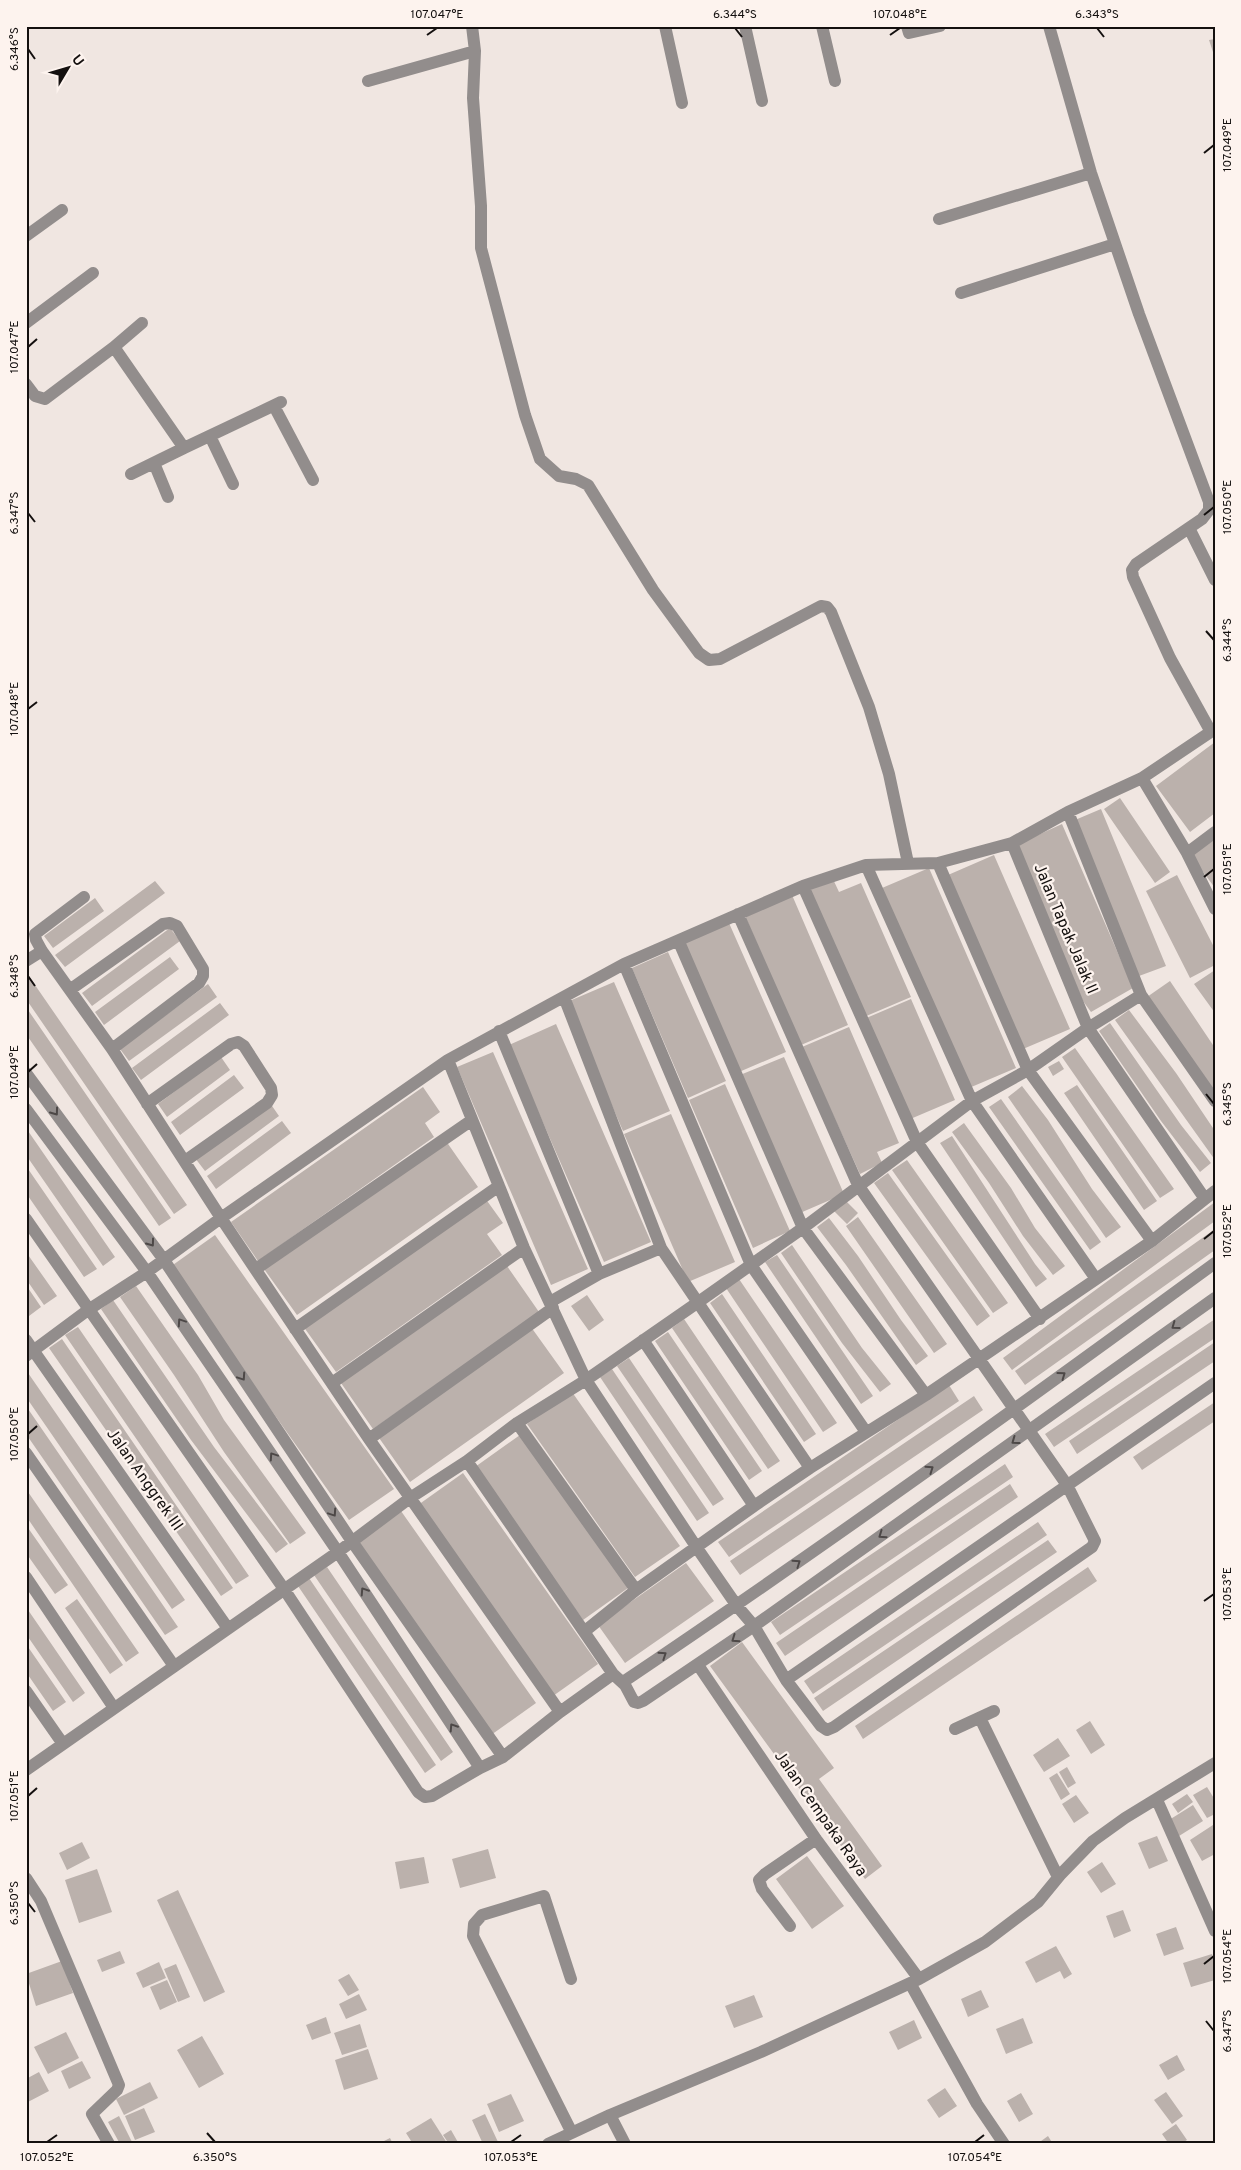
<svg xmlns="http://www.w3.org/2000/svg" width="1241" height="2170" font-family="Overpass,sans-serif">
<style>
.building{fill:#bbb1ac}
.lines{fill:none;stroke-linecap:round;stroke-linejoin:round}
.minor{stroke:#928d8c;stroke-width:12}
.oneway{stroke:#4d4847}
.ticks{fill:none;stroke:#14100f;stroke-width:2}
.labels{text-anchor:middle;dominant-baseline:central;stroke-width:4.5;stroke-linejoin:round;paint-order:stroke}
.street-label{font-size:16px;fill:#14100f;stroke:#fdf3ee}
.neatline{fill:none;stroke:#14100f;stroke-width:2}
.ticks-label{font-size:12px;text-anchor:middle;fill:#14100f}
</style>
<rect width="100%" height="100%" fill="#f0e6e1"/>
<path class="building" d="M1215 39V55H1214L1209 40Z
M1215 742V813L1190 832 1156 786Z
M1120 798 1170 872 1155 883 1104 809Z
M1101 809 1166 966 1139 976 1075 820Z
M1062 824 1133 988 1091 1012 1083 1001 1016 845Z
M1215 834V888L1189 853Z
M994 855 1070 1029 1023 1049 948 875Z
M929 868 1016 1068 969 1088 882 888Z
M1177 875 1215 949V965L1190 978 1146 891Z
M832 877 839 892 861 883 911 997 864 1017 807 887Z
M155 881 165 893 65 967 55 955Z
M792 895 848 1025 801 1045 745 916Z
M95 898 104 911 53 948 44 936Z
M729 923 786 1052 739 1072 682 943Z
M170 928 180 941 92 1006 82 993Z
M668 952 726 1081 688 1098 632 968Z
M170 957 179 969 104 1025 95 1012Z
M1215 970V1013L1194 984Z
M26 972 187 1205 174 1214 26 999Z
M1170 981 1215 1048V1096L1147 997Z
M614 982 670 1111 623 1131 567 1002Z
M208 984 217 997 129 1061 120 1049Z
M911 999 955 1100 908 1120 864 1019Z
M220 1003 229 1015 141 1080 132 1068Z
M26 1007 171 1218 159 1226 26 1034Z
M1129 1010 1176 1073 1215 1131V1160L1115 1020Z
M1110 1023 1181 1125 1211 1163 1200 1172 1161 1121 1099 1031Z
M556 1024 651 1242 604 1262 509 1045Z
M849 1027 899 1143 877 1152 882 1163 860 1174 802 1047Z
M1075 1048 1174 1189 1160 1198 1062 1057Z
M493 1052 588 1269 551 1285 457 1067Z
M221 1057 230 1070 167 1117 158 1104Z
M784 1057 844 1194 800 1213 740 1075Z
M1059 1061 1064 1069 1053 1076 1048 1067Z
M234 1075 244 1088 180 1135 171 1122Z
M725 1084 790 1231 753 1248 689 1100Z
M1077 1085 1157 1201 1144 1210 1064 1093Z
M1022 1086 1048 1120 1092 1189 1121 1227 1106 1238 1008 1097Z
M423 1087 440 1112 425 1123 434 1137 258 1261 231 1222Z
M1001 1099 1101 1242 1090 1250 989 1107Z
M270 1103 279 1116 205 1171 195 1158Z
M671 1114 735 1262 688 1282 624 1134Z
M282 1121 291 1133 216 1189 207 1176Z
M964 1123 1011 1188 1035 1228 1065 1266 1053 1275 1023 1236 989 1183 952 1132Z
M26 1128 115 1257 103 1266 26 1155Z
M952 1136 1035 1264 1047 1279 1036 1287 940 1143Z
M446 1141 478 1187 297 1315 264 1269Z
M907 1160 1008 1303 993 1313 892 1170Z
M26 1166 97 1269 84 1277 26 1193Z
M888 1173 990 1316 977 1326 874 1183Z
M485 1198 503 1223 487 1234 502 1255 336 1372 303 1326Z
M843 1198 858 1213 847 1224 832 1209Z
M1215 1202V1221L1012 1370 1003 1358Z
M858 1217 947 1344 934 1353 846 1226Z
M829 1218 858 1256 901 1320 928 1356 916 1365 846 1265 817 1227Z
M1215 1229V1250L1025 1385 1015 1371Z
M215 1235 394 1489 349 1520 170 1267Z
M792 1245 862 1348 891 1384 880 1392 842 1343 781 1253Z
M26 1252 57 1296 44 1305 26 1279Z
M777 1255 873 1396 861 1404 765 1262Z
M507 1266 539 1312 373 1429 341 1383Z
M739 1279 837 1423 823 1432 726 1288Z
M26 1285 41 1307 29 1316 26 1313Z
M136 1286 198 1375 224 1420 306 1533 290 1544 224 1452 174 1375 120 1297Z
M722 1294 816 1434 804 1442 710 1303Z
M587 1295 604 1320 589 1331 571 1306Z
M113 1300 214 1447 288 1544 276 1553 191 1440 101 1309Z
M684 1319 780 1461 768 1469 672 1328Z
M1215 1319V1338L1054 1447 1045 1434Z
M78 1327 249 1576 236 1584 65 1335Z
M531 1327 564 1373 410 1482 377 1435Z
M668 1332 762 1471 749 1480 655 1341Z
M62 1339 233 1588 221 1596 49 1348Z
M1215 1342V1361L1077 1454 1069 1441Z
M629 1358 724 1499 713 1506 617 1366Z
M612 1369 709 1513 697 1521 600 1377Z
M26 1370 185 1600 172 1609 26 1397Z
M949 1385 959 1401 729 1557 718 1542Z
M572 1392 680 1546 635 1577 527 1424Z
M974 1396 983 1410 740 1575 730 1561Z
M1215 1402V1421L1142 1470 1133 1457Z
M26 1406 178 1627 165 1635 26 1434Z
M520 1435 628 1588 583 1620 475 1467Z
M1005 1464 1013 1477 780 1635 771 1622Z
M463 1473 598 1664 553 1696 418 1505Z
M1010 1484 1018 1497 785 1656 776 1643Z
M26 1489 139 1653 126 1662 26 1516Z
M401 1511 536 1703 491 1735 356 1543Z
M1038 1522 1047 1535 813 1694 804 1681Z
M26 1525 68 1585 55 1594 26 1553Z
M1048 1540 1057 1552 823 1711 814 1698Z
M686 1563 714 1601 625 1663 598 1625Z
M327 1567 453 1752 441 1761 314 1575Z
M1088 1567 1097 1581 863 1739 855 1726Z
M309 1578 436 1765 425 1773 298 1586Z
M77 1599 123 1665 110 1674 65 1608Z
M26 1607 85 1693 73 1702 26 1634Z
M742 1642 834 1768 819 1779 882 1866 865 1879 710 1666Z
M26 1644 66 1702 53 1711 26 1672Z
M1090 1721 1105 1745 1091 1754 1076 1730Z
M1058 1738 1070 1756 1044 1772 1033 1755Z
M1067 1767 1076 1783 1068 1788 1059 1772Z
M1057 1773 1070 1794 1061 1800 1049 1778Z
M1207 1787 1215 1800V1814L1207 1818 1193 1795Z
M1187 1794 1193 1802 1178 1813 1172 1804Z
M1076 1795 1089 1813 1074 1823 1062 1804Z
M1193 1805 1203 1821 1179 1836 1169 1820Z
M1213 1825 1215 1829V1854L1202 1861 1190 1840Z
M1157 1836 1168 1861 1149 1869 1138 1843Z
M82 1842 90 1858 67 1870 59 1853Z
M488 1849 496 1878 460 1888 452 1859Z
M807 1856 844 1906 812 1929 776 1879Z
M424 1857 429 1883 400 1889 395 1862Z
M1102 1862 1116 1884 1101 1893 1087 1872Z
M97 1869 112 1912 79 1923 65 1880Z
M178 1890 225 1992 204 2002 157 1900Z
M1123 1910 1131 1931 1114 1938 1106 1916Z
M1176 1927 1184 1949 1164 1956 1156 1934Z
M1056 1946 1072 1974 1064 1979 1060 1971 1036 1983 1025 1962Z
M120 1951 125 1963 102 1972 97 1960Z
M1212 1954 1215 1964V1980L1191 1987 1183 1963Z
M62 1961 73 1993 36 2006 26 1974Z
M159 1962 166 1978 143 1988 136 1973Z
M176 1964 190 1997 178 2002 164 1969Z
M349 1974 359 1990 348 1996 338 1980Z
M167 1980 177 2002 160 2010 150 1987Z
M981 1990 989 2007 968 2017 961 1999Z
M359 1994 367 2010 346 2019 339 2004Z
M754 1995 763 2017 734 2028 725 2006Z
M326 2017 331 2033 312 2040 306 2025Z
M1023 2018 1033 2043 1006 2054 996 2029Z
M914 2020 922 2038 898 2050 889 2032Z
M360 2024 367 2047 342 2055 334 2033Z
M66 2032 79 2058 48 2074 34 2047Z
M202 2036 224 2074 199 2088 177 2050Z
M368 2049 378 2079 344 2090 335 2060Z
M1177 2055 1185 2070 1168 2080 1159 2065Z
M82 2061 91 2078 69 2089 61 2071Z
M39 2072 49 2091 26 2103V2079Z
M150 2082 158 2098 124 2115 116 2099Z
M945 2088 957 2106 939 2118 927 2100Z
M1166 2092 1183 2116 1172 2124 1154 2100Z
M1021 2093 1033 2114 1019 2122 1007 2101Z
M511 2094 524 2121 499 2132 487 2104Z
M144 2108 155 2132 135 2140 125 2116Z
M485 2114 498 2142 495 2144H483L472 2120Z
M119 2116 133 2144H120L108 2122Z
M431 2118 447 2143 413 2144 406 2133Z
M1176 2124 1187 2140 1181 2144H1169L1162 2134Z
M451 2130 459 2144H449L443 2135Z
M1048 2136 1053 2144H1037Z
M390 2138 393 2144H378Z"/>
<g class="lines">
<path class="minor" d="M472 26 475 51 473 98 481 206V248L525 415 540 459 559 476 576 479 588 485 653 590 699 653 709 660 720 659 821 606 827 607 831 612 869 707 889 774 908 863
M665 26 682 103
M745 26 762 101
M822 26 835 81
M907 26 909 33 940 26
M1049 26 1091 173 1139 314 1209 502V510L1202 519 1136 564 1132 570 1133 577 1170 658 1211 732
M368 81 475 51
M939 219 1091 173
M26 236 62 210
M961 293 1115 244
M26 323 93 273
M114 347 142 323
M26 384 35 396 45 399 114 347 184 448 281 402
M274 406 313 480
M210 436 233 484
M154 463 168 497
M131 474 184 448
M1189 528 1215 580
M1215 729 1142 778 1187 853 1215 909
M1068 812 1141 995
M1012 843 1088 1028 1205 1199
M1187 853 1215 832
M938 863 1028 1070 1152 1241
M866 865 972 1101 1096 1279
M803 886 917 1142 1040 1319
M84 897 35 934 36 940 42 951 112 1049 221 1218 369 1439 560 1712
M679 942 803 1228 926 1395
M26 961 42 951
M624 964 751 1265 866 1432
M71 989 163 924 170 923 177 926 203 969V976L199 983 112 1049
M564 997 661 1248 810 1468
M499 1031 599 1274
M448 1060 524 1248 586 1380 697 1548 737 1606 754 1626 786 1680 821 1726 827 1730 834 1727 1092 1547 1095 1541 1067 1485 858 1185 738 914
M26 1073 164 1260 351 1540 503 1757
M147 1104 231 1044 238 1042 244 1046 271 1088 272 1095 267 1103 185 1161
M26 1109 147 1272 338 1552 480 1768
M26 1219 284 1589 418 1792 425 1797 432 1796 480 1768 503 1757 560 1712 613 1674 625 1685 634 1702 638 1703 643 1701 754 1626 1215 1298
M256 1269 472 1120
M550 1302 599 1274 661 1248
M295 1329 499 1186
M26 1340 227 1627
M643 1340 754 1506
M26 1356 88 1310 147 1272 221 1218 448 1060 624 964 803 886 866 865 938 863 1012 843 1068 812 1142 778
M332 1383 524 1248
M517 1423 636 1590
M369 1439 553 1308
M26 1453 174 1666
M467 1461 613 1674
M26 1577 114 1708
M585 1631 636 1590 754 1506 810 1468 926 1395 1152 1241 1215 1191
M698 1665 816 1839 919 1979
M786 1680 1215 1383
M623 1682C824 1547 1020 1406 1215 1263
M26 1691 63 1744
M980 1718 1058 1877
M955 1729 994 1711
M26 1770 338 1552 410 1498 467 1461 517 1423 586 1380 697 1303 803 1228 972 1101 1028 1070 1088 1028 1141 995 1215 1101
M1157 1800 1215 1931
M26 1878 41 1901 119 2085 117 2090 92 2114 109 2144
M790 1926 762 1889 759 1880 765 1874 816 1839
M571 1979 544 1896 482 1915 474 1924 473 1936 572 2133
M910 1983 977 2104 1004 2144
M610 2115 625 2144
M548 2144 610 2115 761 2052 919 1979 985 1942 1038 1902 1061 1874 1093 1841 1125 1818 1215 1763"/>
</g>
<defs><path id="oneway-chevron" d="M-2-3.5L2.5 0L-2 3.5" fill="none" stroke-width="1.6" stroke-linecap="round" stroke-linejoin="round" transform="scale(1.25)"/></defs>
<g class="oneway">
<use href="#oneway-chevron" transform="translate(55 1112) rotate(54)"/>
<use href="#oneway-chevron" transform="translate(151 1243) rotate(54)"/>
<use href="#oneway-chevron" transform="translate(181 1322) rotate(-124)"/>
<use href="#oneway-chevron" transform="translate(1175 1326) rotate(144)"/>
<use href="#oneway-chevron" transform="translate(1062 1375) rotate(-36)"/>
<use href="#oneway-chevron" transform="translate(242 1377) rotate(56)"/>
<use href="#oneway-chevron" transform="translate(1015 1441) rotate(144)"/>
<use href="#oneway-chevron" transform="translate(273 1456) rotate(-124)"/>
<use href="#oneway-chevron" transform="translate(930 1469) rotate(-35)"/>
<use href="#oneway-chevron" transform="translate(333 1513) rotate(56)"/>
<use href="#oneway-chevron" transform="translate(882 1535) rotate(145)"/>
<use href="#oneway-chevron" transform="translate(797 1563) rotate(-35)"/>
<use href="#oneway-chevron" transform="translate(364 1591) rotate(-123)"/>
<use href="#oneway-chevron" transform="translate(735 1639) rotate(145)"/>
<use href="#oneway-chevron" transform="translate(663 1655) rotate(-34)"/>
<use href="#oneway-chevron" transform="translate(453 1727) rotate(-123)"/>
</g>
<path class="ticks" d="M735 28 742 37M1097 28 1104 37M427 35 437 28M890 35 900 28M28 49 35 59M1204 153 1214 145M28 347 37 339M28 513 35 522M1204 515 1214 507M1206 631 1214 640M28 709 37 702M1204 877 1214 869M28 976 35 986M28 1072 37 1064M1206 1094 1214 1104M1204 1239 1214 1231M28 1434 37 1426M1204 1601 1214 1594M28 1796 37 1788M28 1903 35 1912M1204 1964 1214 1956M1206 2021 1214 2031M207 2133 215 2142M47 2142 57 2135M511 2142 521 2135M975 2142 984 2135"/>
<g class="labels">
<g class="street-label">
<text transform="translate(1065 929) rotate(67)">Jalan Tapak Jalak II</text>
<text transform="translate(144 1480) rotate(55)">Jalan Anggrek III</text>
<text transform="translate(820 1814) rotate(55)">Jalan Cempaka Raya</text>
</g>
</g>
<rect width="1241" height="2170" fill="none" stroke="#fdf3ee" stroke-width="55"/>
<g transform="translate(68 68) rotate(52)" stroke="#fdf3ee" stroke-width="4" paint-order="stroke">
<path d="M0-4L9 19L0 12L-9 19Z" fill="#14100f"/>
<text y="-8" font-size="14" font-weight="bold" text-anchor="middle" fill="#14100f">U</text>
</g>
<rect x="28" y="28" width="1186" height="2114" class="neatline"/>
<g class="ticks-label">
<text x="437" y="18">107.047°E</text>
<text x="735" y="18">6.344°S</text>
<text x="900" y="18">107.048°E</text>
<text x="1097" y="18">6.343°S</text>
<text transform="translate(14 49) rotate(-90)" y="4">6.346°S</text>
<text transform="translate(1227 145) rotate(-90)" y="4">107.049°E</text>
<text transform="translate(14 347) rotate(-90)" y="4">107.047°E</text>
<text transform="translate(1227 507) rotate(-90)" y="4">107.050°E</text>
<text transform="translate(14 513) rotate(-90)" y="4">6.347°S</text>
<text transform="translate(1227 640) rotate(-90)" y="4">6.344°S</text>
<text transform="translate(14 709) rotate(-90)" y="4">107.048°E</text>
<text transform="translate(1227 869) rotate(-90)" y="4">107.051°E</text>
<text transform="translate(14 976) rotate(-90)" y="4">6.348°S</text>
<text transform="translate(14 1072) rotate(-90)" y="4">107.049°E</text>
<text transform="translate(1227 1104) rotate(-90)" y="4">6.345°S</text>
<text transform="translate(1227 1231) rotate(-90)" y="4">107.052°E</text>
<text transform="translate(14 1434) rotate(-90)" y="4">107.050°E</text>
<text transform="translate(1227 1594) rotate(-90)" y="4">107.053°E</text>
<text transform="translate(14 1796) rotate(-90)" y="4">107.051°E</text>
<text transform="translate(14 1903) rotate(-90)" y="4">6.350°S</text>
<text transform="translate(1227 1956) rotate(-90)" y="4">107.054°E</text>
<text transform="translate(1227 2031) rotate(-90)" y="4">6.347°S</text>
<text x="47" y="2161">107.052°E</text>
<text x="215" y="2161">6.350°S</text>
<text x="511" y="2161">107.053°E</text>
<text x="975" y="2161">107.054°E</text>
</g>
</svg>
